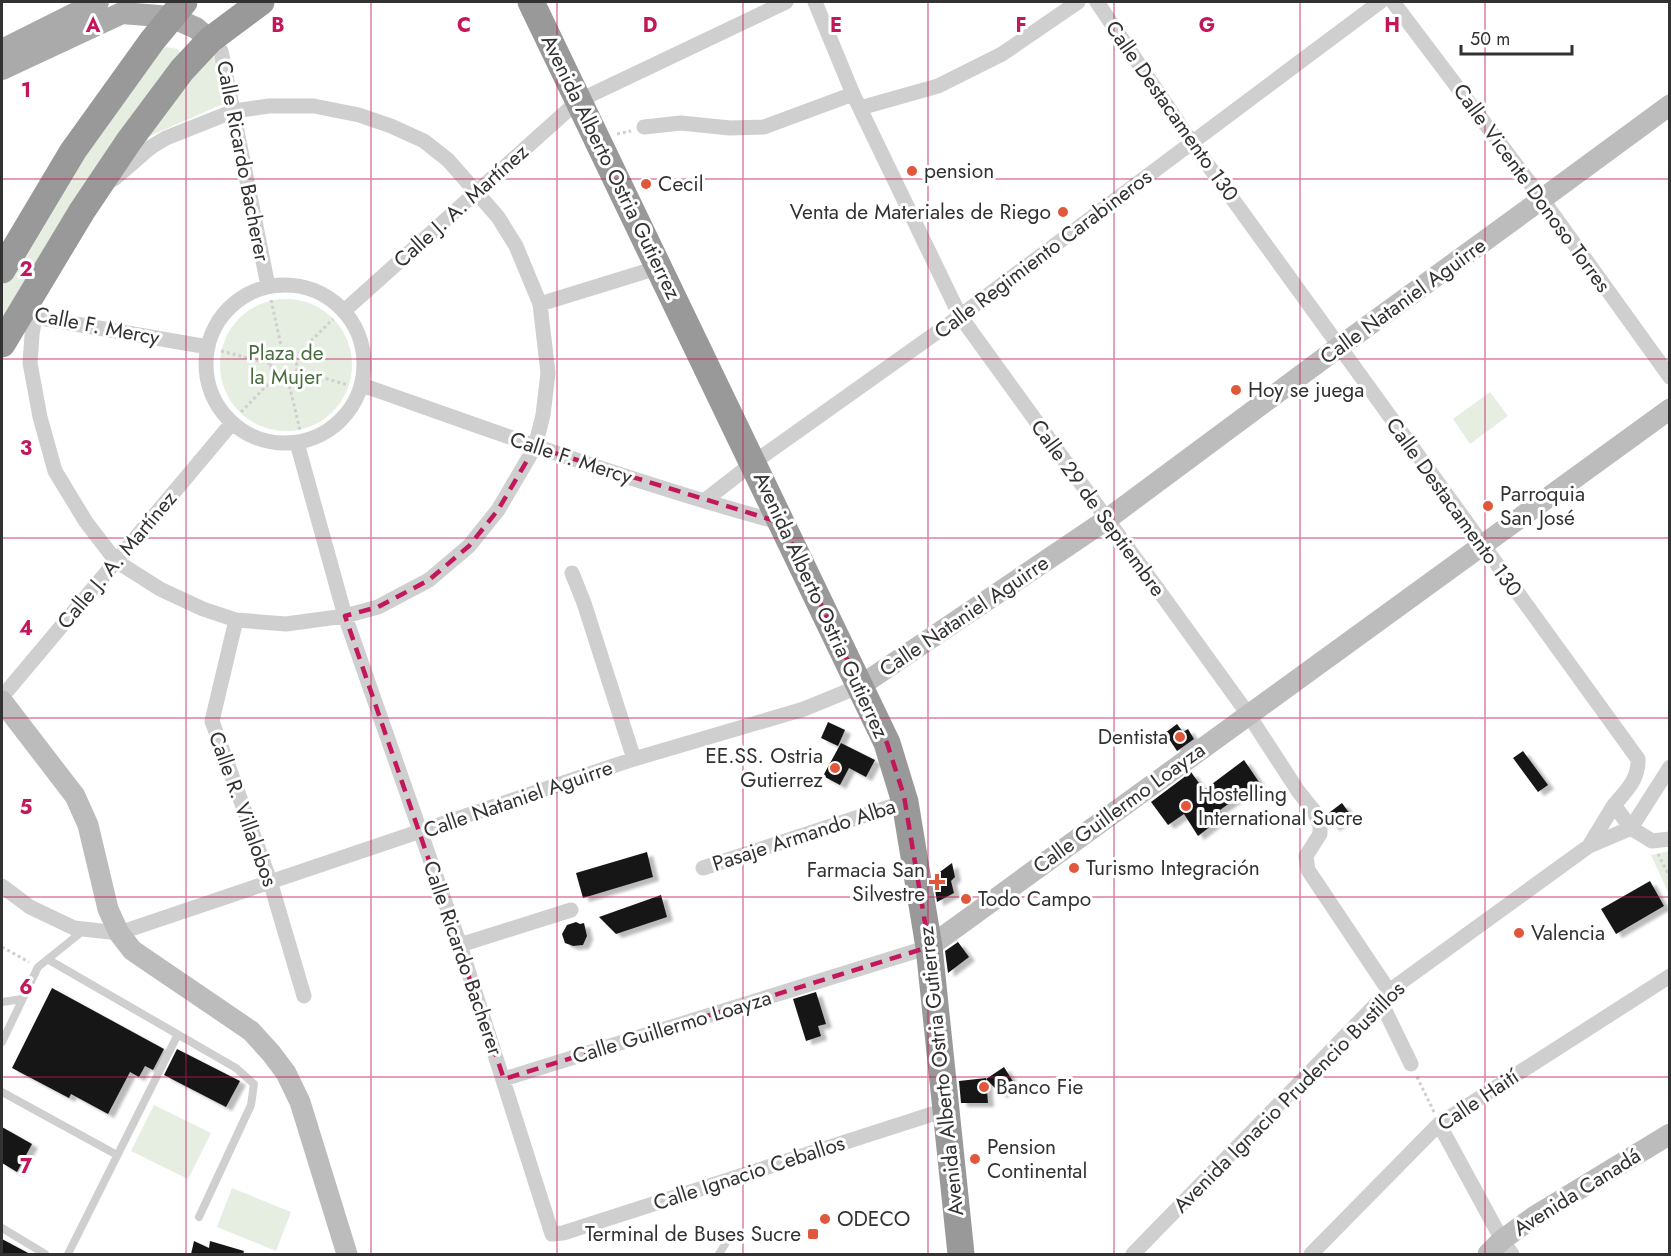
<svg xmlns="http://www.w3.org/2000/svg" width="1671" height="1256" font-family="Jost,sans-serif">
<style>
.green{fill:#e5eee1}
.building{fill:#191919;filter:url(#shadow)}
.lines{fill:none;stroke-linecap:round;stroke-linejoin:round}
.path{stroke:#cfcfcf;stroke-width:3;stroke-dasharray:3 3;stroke-linecap:butt}
.lane{stroke:#cfcfcf;stroke-width:8}
.street{stroke:#cfcfcf;stroke-width:15}
.secondary{stroke:#bcbcbc;stroke-width:21}
.primary{stroke:#aaa;stroke-width:22}
.highway{stroke:#999;stroke-width:27}
.marked{fill:none;stroke:#c2185b;stroke-width:4.5;stroke-dasharray:12 8;stroke-linejoin:round}
.grid{fill:none;stroke:#c2185b;stroke-width:1.5;stroke-opacity:0.55}
.poi-dot{fill:#e1573b;stroke:#fff;stroke-width:2}
.labels{text-anchor:middle;dominant-baseline:central;stroke-width:6;stroke-linejoin:round;paint-order:stroke}
.street-label{font-size:21px;fill:#323232;stroke:#fff}
.poi-label{font-size:21px;fill:#323232;stroke:#fff;text-anchor:start}
.park-label{font-size:21px;fill:#4a6d3f;stroke:#fff}
.grid-label{font-size:20px;text-anchor:middle;font-weight:bold;fill:#c2185b;stroke:#fff;stroke-width:6;stroke-linejoin:round;paint-order:stroke}
</style>
<defs>
<filter id="shadow"><feDropShadow dx="6" dy="4" stdDeviation="1.5" flood-color="#0004"/></filter>
</defs>
<rect width="100%" height="100%" fill="#fff"/>
<path class="green" d="M166 47 178 49 181 54 2 326V285L49 205 160 51Z
M211 55 218 60 225 94 223 104 143 139Z
M220 365a66 66 0 1 1 132 0a66 66 0 1 1-132 0Z
M1490 392 1508 416 1470 444 1453 419Z
M1669 851H1670L1669 894 1651 855Z
M154 1105 211 1133 188 1179 131 1151Z
M232 1188 291 1212 276 1251 217 1227Z"/>
<path class="building" d="M828 722 845 730 838 746 821 738Z
M1177 724 1183 732 1188 729 1194 739 1177 751 1165 733Z
M841 743 875 760 866 777 849 768 840 785 823 776Z
M1523 751 1548 785 1538 792 1513 758Z
M1244 760 1259 782 1220 810 1224 816 1198 836 1184 814 1168 825 1151 802 1191 772 1204 790Z
M1342 803 1350 814 1334 827 1326 815Z
M647 852 653 877 583 898 576 873Z
M952 863 955 877 951 881 954 893 937 902 933 877Z
M1650 881 1664 906 1616 934 1601 909Z
M661 895 667 917 616 934 599 917Z
M576 922 580 924 584 923 587 936 583 945 573 946 565 943 562 934 567 925Z
M958 942 969 957 948 973 945 951Z
M52 988 164 1049 153 1070 145 1066 139 1077 130 1072 108 1114 71 1094 69 1098 12 1068Z
M816 992 826 1024 818 1026 821 1036 806 1041 793 999Z
M177 1049 240 1081 226 1107 164 1075Z
M1004 1067 1014 1083 1001 1094 986 1079Z
M986 1078 988 1103H961L959 1081Z
M2 1127 32 1144 17 1172 2 1163Z
M2 1239 30 1254H2Z
M194 1241 209 1248 210 1241 244 1251 243 1254H191Z"/>
<g class="lines">
<path class="path" d="M617 134 631 131
M271 300 283 354
M221 351 271 364
M271 367a13 13 0 1 1 26 0a13 13 0 1 1-26 0Z
M294 358 333 319
M297 370 348 385
M288 380 300 430
M241 412 275 377
M1658 854 1670 877
M2 947 29 962
M1417 1077 1434 1112"/>
<path class="lane" d="M49 960 236 1068 254 1084 251 1105 199 1217
M2 1002 22 999
M2 1042 38 967 84 930
M2 1092 117 1155
M2 1228 45 1254
M68 1254 177 1036
M719 1254 727 1241"/>
<path class="street" d="M815 2 853 94 960 316 1248 714 1298 791 1314 811 1320 826V834L1306 856 1308 870 1389 991
M1097 2 1192 143 1638 759C1639 779 1626 791 1614 805L1631 828 1652 841 1670 839
M1393 2 1542 199 1670 377
M210 40 221 51 268 286
M860 108 938 86 1002 54 1078 2
M644 127 681 123 730 128 764 127 853 94
M206 364a79 79 0 1 1 158 0a79 79 0 1 1-158 0Z
M540 304 660 267
M344 311 578 101 786 2
M25 312 35 317 208 347
M35 317 32 335 30 363 40 417 55 471 86 522 116 561 160 589 203 609 236 620 286 624 345 616 378 607 429 580 469 546 498 510 535 447 543 415 548 373 540 304 516 246 498 217 448 160 424 141 391 126 359 115 314 106H269L234 111 166 138 151 147 114 179
M362 385C501 434 640 485 782 523
M297 443 345 616 460 945 552 1234 563 1233 945 1110
M704 501 753 463 960 316 1380 2
M572 573 584 603 634 759
M236 620 212 721 270 881 304 996
M2 697 232 423
M1631 828 1670 767
M1589 846 1614 805
M703 868 905 802
M2 886 30 907 74 928 119 933 634 759 804 709 860 686
M460 945 571 910
M1380 1000 1411 1064
M504 1079 929 947
M1439 1124 1502 1240 1512 1254
M1133 1254 1389 991 1589 846 1631 828
M1311 1254 1439 1124 1670 976"/>
<path class="secondary" d="M860 686 1106 520 1339 347 1542 199 1670 105
M2 701 75 796 88 825 108 909 119 933 132 950 145 959 251 1031 271 1053 286 1073 300 1102 347 1254
M929 947 1670 409
M1488 1254 1502 1240 1535 1216 1670 1134"/>
<path class="primary" d="M2 50 98 2
M2 69 122 13 171 17 196 28 210 40"/>
<path class="highway" d="M531 2 887 743 905 802 929 947 961 1254
M2 270 73 151 152 41 184 2
M2 344 82 211 129 141 182 70 210 40 261 2"/>
</g>
<path class="marked" d="M535 447 782 523 887 743 904 796 929 947 504 1079 345 616 378 607 429 580 469 546 498 510Z"/>
<path class="grid" d="M186 2V1254M371 2V1254M557 2V1254M743 2V1254M928 2V1254M1114 2V1254M1300 2V1254M1485 2V1254M2 179H1670M2 359H1670M2 538H1670M2 718H1670M2 897H1670M2 1077H1670"/>
<g class="poi-dot">
<circle cx="912" cy="171" r="6"/>
<circle cx="646" cy="184" r="6"/>
<circle cx="1063" cy="212" r="6"/>
<circle cx="1236" cy="390" r="6"/>
<circle cx="1488" cy="506" r="6"/>
<circle cx="1180" cy="737" r="6"/>
<circle cx="835" cy="768" r="6"/>
<circle cx="1186" cy="806" r="6"/>
<circle cx="1074" cy="868" r="6"/>
<path d="M934 873h6v6h6v6h-6v6h-6v-6h-6v-6h6z"/>
<circle cx="966" cy="899" r="6"/>
<circle cx="1519" cy="933" r="6"/>
<circle cx="984" cy="1087" r="6"/>
<circle cx="975" cy="1159" r="6"/>
<circle cx="825" cy="1219" r="6"/>
<rect x="807" y="1228" width="12" height="12" rx="3"/>
</g>
<g class="labels">
<g class="street-label">
<text transform="translate(1172 111) rotate(55)">Calle Destacamento 130</text>
<text transform="translate(243 161) rotate(79)">Calle Ricardo Bacherer</text>
<text transform="translate(611 167) rotate(64)">Avenida Alberto Ostria Gutierrez</text>
<text transform="translate(1532 188) rotate(54)">Calle Vicente Donoso Torres</text>
<text transform="translate(461 206) rotate(-42)">Calle J. A. Martínez</text>
<text transform="translate(1043 254) rotate(-37)">Calle Regimiento Carabineros</text>
<text transform="translate(1403 301) rotate(-36)">Calle Nataniel Aguirre</text>
<text transform="translate(97 326) rotate(11)">Calle F. Mercy</text>
<text transform="translate(571 458) rotate(18)">Calle F. Mercy</text>
<text transform="translate(1454 507) rotate(54)">Calle Destacamento 130</text>
<text transform="translate(1098 508) rotate(54)">Calle 29 de Septiembre</text>
<text transform="translate(117 560) rotate(-50)">Calle J. A. Martínez</text>
<text transform="translate(821 605) rotate(65)">Avenida Alberto Ostria Gutierrez</text>
<text transform="translate(964 616) rotate(-34)">Calle Nataniel Aguirre</text>
<text transform="translate(518 799) rotate(-19)">Calle Nataniel Aguirre</text>
<text transform="translate(1119 808) rotate(-36)">Calle Guillermo Loayza</text>
<text transform="translate(243 809) rotate(70)">Calle R. Villalobos</text>
<text transform="translate(804 835) rotate(-18)">Pasaje Armando Alba</text>
<text transform="translate(463 958) rotate(71)">Calle Ricardo Bacherer</text>
<text transform="translate(672 1027) rotate(-17)">Calle Guillermo Loayza</text>
<text transform="translate(941 1071) rotate(-96)">Avenida Alberto Ostria Gutierrez</text>
<text transform="translate(1289 1097) rotate(-45)">Avenida Ignacio Prudencio Bustillos</text>
<text transform="translate(1478 1100) rotate(-34)">Calle Haití</text>
<text transform="translate(749 1173) rotate(-18)">Calle Ignacio Ceballos</text>
<text transform="translate(1577 1192) rotate(-32)">Avenida Canadá</text>
</g>
<g class="poi-label">
<text x="924" y="171">pension</text>
<text x="658" y="184">Cecil</text>
<text x="1051" y="212" text-anchor="end">Venta de Materiales de Riego</text>
<text x="1248" y="390">Hoy se juega</text>
<text x="1500" y="494">Parroquia<tspan x="1500" dy="24">San José</tspan></text>
<text x="1168" y="737" text-anchor="end">Dentista</text>
<text x="823" y="756" text-anchor="end">EE.SS. Ostria<tspan x="823" dy="24">Gutierrez</tspan></text>
<text x="1198" y="794">Hostelling<tspan x="1198" dy="24">International Sucre</tspan></text>
<text x="1086" y="868">Turismo Integración</text>
<text x="925" y="870" text-anchor="end">Farmacia San<tspan x="925" dy="24">Silvestre</tspan></text>
<text x="978" y="899">Todo Campo</text>
<text x="1531" y="933">Valencia</text>
<text x="996" y="1087">Banco Fie</text>
<text x="987" y="1147">Pension<tspan x="987" dy="24">Continental</tspan></text>
<text x="837" y="1219">ODECO</text>
<text x="801" y="1234" text-anchor="end">Terminal de Buses Sucre</text>
</g>
<g class="park-label">
<text x="286" y="353">Plaza de<tspan x="286" dy="24">la Mujer</tspan></text>
</g>
</g>
<g class="grid-label">
<text x="93" y="32">A</text>
<text x="278" y="32">B</text>
<text x="464" y="32">C</text>
<text x="650" y="32">D</text>
<text x="836" y="32">E</text>
<text x="1021" y="32">F</text>
<text x="1207" y="32">G</text>
<text x="1392" y="32">H</text>
<text x="26" y="97">1</text>
<text x="26" y="276">2</text>
<text x="26" y="455">3</text>
<text x="26" y="635">4</text>
<text x="26" y="814">5</text>
<text x="26" y="994">6</text>
<text x="26" y="1173">7</text>
</g>
<rect width="1671" height="1256" fill="none" stroke="#323232" stroke-width="6"/>
<path d="M1461 45v9h111v-9" fill="none" stroke="#323232" stroke-width="3"/>
<text x="1470" y="45" font-size="18" fill="#323232" stroke="#ffffff" stroke-width="4.5" paint-order="stroke">50 m</text>
</svg>
